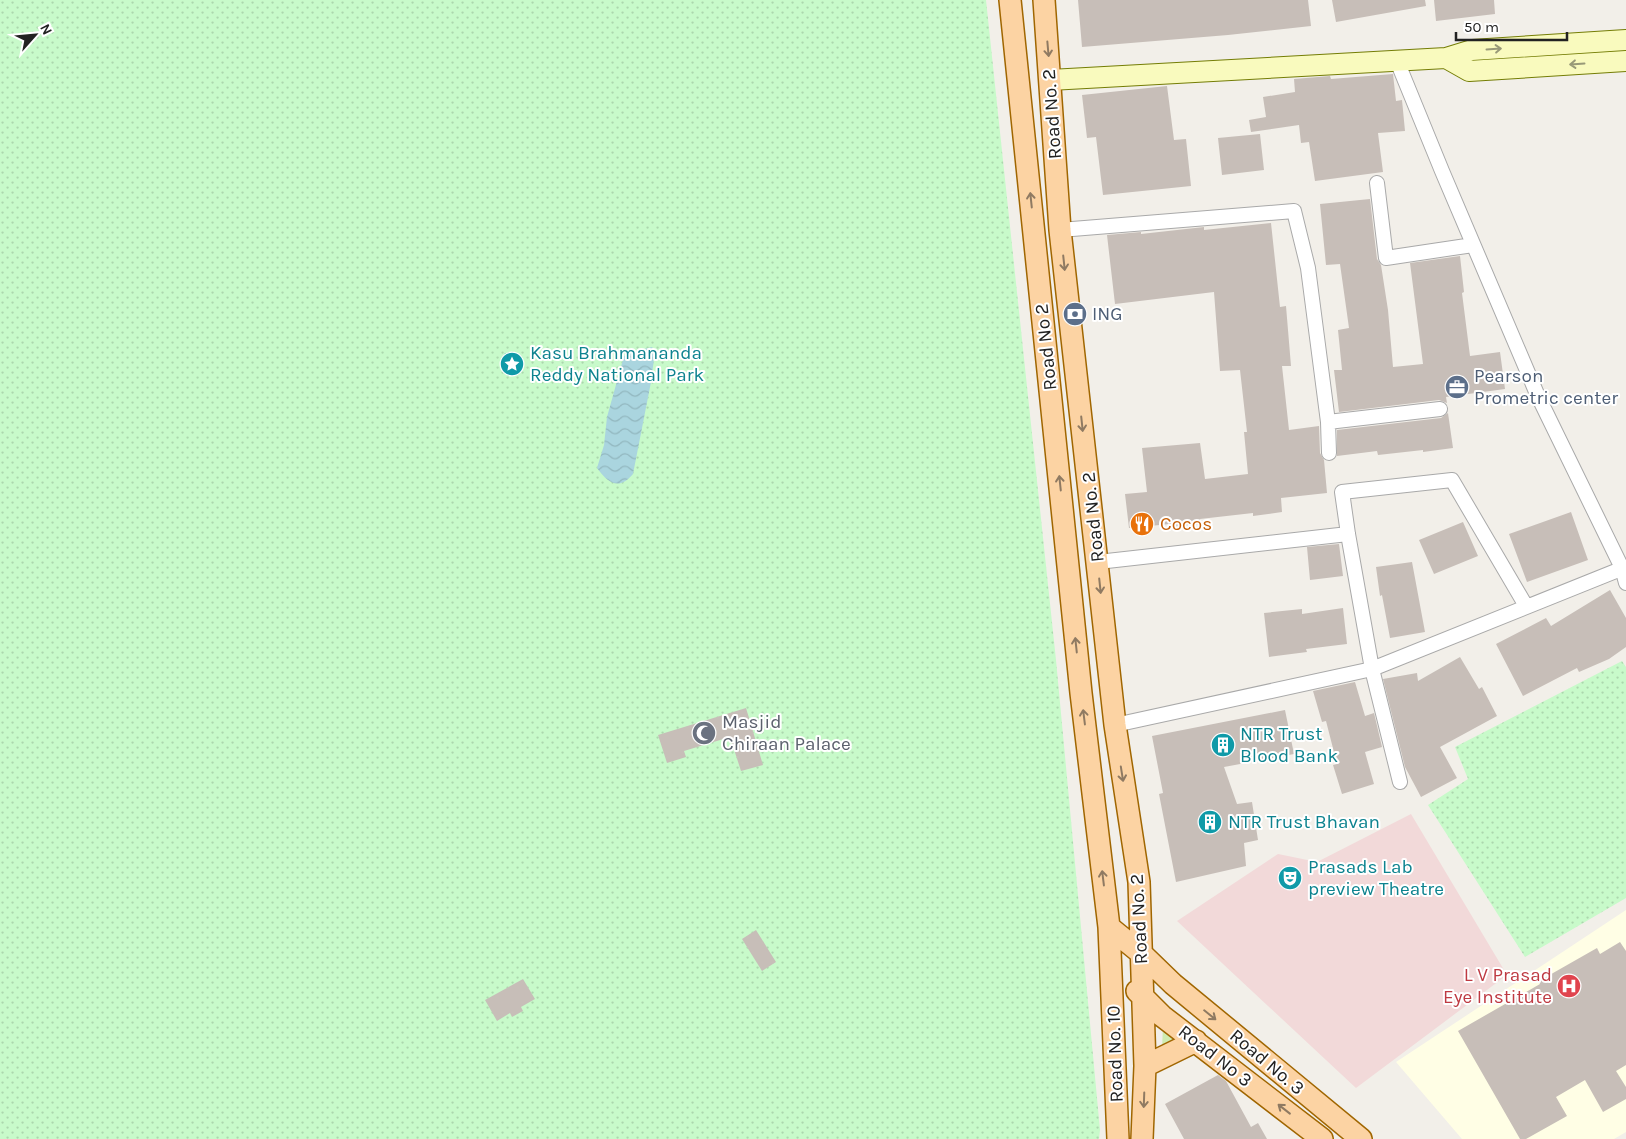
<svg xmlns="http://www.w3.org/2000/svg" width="1626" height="1139" font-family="Karla,sans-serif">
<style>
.commercial{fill:#f2d9d9}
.education{fill:#fffee5}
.grass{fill:#cfebb0}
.park{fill:url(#park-dots)}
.water{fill:url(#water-waves)}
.building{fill:#c7beb8}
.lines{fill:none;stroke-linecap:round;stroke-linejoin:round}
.street-casing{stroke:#a9a9a9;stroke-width:16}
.secondary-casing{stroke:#747d05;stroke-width:22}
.primary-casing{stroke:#a06600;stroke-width:24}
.street{stroke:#fff;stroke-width:14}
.secondary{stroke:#f9fabe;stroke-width:20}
.primary{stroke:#fcd3a3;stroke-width:21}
.oneway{stroke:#8f7a62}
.oneway2{stroke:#989978}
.labels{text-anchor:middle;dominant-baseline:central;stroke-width:4;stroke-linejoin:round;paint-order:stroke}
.street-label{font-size:19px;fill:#222;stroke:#fff}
.service-label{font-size:19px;fill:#4e5e75;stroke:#fff;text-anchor:start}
.culture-label{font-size:19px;fill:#0d838f;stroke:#fff;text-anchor:start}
.food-label{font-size:19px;fill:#c56008;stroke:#fff;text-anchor:start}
.worship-label{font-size:19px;fill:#5b616d;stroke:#fff;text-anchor:start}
.health-label{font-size:19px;fill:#be3a42;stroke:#fff;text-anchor:end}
</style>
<defs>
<pattern id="park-dots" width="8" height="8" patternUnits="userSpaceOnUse" patternTransform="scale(1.25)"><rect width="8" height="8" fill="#c8faca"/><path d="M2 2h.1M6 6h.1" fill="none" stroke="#acd6ad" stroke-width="1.8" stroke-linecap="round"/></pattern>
<pattern id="water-waves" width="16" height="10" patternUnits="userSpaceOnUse" patternTransform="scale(1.25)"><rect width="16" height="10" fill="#aad5df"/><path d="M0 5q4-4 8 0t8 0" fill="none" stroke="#92b7bf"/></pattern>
</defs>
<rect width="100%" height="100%" fill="#f2efe9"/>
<path class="commercial" d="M1411 814 1507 975 1356 1088 1177 921 1278 854 1317 862Z"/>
<path class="education" d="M1626 910V1132L1614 1139H1462L1396 1062Z"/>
<path class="grass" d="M1163 1026 1182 1040 1162 1049Z"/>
<path class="park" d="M0 0H986L1056 660 1100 1130 1099 1139H0Z
M1622 661 1626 667V898L1525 957 1428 805 1468 779 1455 747Z"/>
<path class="water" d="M652 347 655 351 651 382 633 474C619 491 608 483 597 468L604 445 607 417 624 356 640 350Z"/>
<path class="building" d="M1078 0H1308L1311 26 1228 35 1082 47Z
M1332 0H1425L1426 6 1336 22Z
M1434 0H1494L1495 14 1436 21Z
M1393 74 1396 101 1402 100 1405 131 1378 133 1383 172 1315 181 1309 142 1301 143 1299 125 1251 132 1249 120 1266 117 1263 97 1295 92 1294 79 1330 76 1331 79Z
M1167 86 1174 140 1186 139 1191 186 1103 195 1096 137 1087 138 1082 95Z
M1260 134 1264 170 1222 175 1218 138Z
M1370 199 1377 259 1381 265 1388 310 1393 367 1423 364 1410 263 1460 256 1464 292 1462 293 1470 356 1500 352 1505 389 1446 397 1447 403 1439 400 1339 412 1334 370H1342L1338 330 1349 328 1340 264 1326 265 1320 204Z
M1271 223 1280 307 1286 306 1291 366H1282L1289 430 1319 426 1320 453 1324 460 1327 493 1281 498 1282 512 1253 516V513L1200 519 1201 524 1171 527 1170 524 1129 528 1125 494 1147 492 1142 448 1200 443 1205 479 1248 474 1244 432H1247L1240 370 1220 371 1214 292 1115 304 1107 235 1141 232V234L1204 227V230Z
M1448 413 1453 448 1423 452V450L1378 455 1377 451 1337 456V430L1441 418Z
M1571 512 1588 560 1527 582 1509 534Z
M1463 522 1478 556 1434 574 1419 540Z
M1339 544 1343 576 1310 580 1307 547Z
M1412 562 1425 632 1390 638 1382 595 1380 596 1376 567Z
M1610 590 1626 618V647L1609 659 1579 672 1577 668 1523 696 1496 644 1546 618 1551 626Z
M1343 608 1347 644 1306 649 1307 652 1269 657 1264 613 1302 609V614Z
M1460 657 1479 689 1482 687 1497 716 1440 747 1457 778 1421 797 1405 767 1383 679 1417 673 1418 681Z
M1355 682 1365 716 1374 713 1382 747 1365 752 1374 784 1342 794 1333 765 1337 764 1326 721 1322 722 1313 691Z
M746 708 763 765 741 771 730 737 684 751 686 757 667 763 658 735Z
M1285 710 1294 754 1224 767 1237 804 1252 802 1258 840 1244 843 1246 866 1176 882 1159 794 1163 793 1152 736Z
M756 930 776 962 762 971 742 939Z
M1620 942 1626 951V1065L1616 1071 1626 1087V1099L1603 1112 1585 1080 1556 1097 1567 1116 1526 1139H1520L1458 1031 1540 984 1539 981 1597 948 1600 954Z
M523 979 535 999 521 1007 523 1011 512 1017 510 1013 497 1021 485 1000Z
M1218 1075 1226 1081 1251 1127 1258 1123 1267 1139H1184L1165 1104Z"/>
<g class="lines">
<g class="street-casing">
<path id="street" d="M1397 61 1442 171 1537 394 1622 568 1626 583
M1377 183 1386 258 1473 245
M1060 230 1294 211 1308 268 1328 422 1329 453
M1328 422 1440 409
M1098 562 1348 534
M1115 725 1372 669 1626 567
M1400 782 1372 669 1348 534 1342 492 1452 480 1526 606"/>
</g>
<g class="secondary-casing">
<path id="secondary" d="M1446 58 1469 71 1626 61
M1050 80 1446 58 1472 50 1626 40"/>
</g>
<g class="primary-casing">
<path id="primary" d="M1010 0 1081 693 1109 927 1118 1139
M1044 0 1060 230 1115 725 1139 882 1145 1066 1142 1139
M1109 927 1142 954 1173 984 1361 1139
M1137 991 1162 1016 1322 1139
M1145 1066 1196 1041"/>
</g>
<use href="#street" class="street"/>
<use href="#secondary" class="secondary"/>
<use href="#primary" class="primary"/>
</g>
<defs><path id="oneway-shaft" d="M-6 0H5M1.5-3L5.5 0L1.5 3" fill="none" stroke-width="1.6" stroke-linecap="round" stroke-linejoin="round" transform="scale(1.25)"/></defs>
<g class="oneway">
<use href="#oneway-shaft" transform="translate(1048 49) rotate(85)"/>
<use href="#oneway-shaft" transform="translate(1031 200) rotate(-96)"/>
<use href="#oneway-shaft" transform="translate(1064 263) rotate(84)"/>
<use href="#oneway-shaft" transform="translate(1082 424) rotate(84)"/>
<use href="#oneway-shaft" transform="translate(1060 483) rotate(-96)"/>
<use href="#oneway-shaft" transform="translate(1100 586) rotate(84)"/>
<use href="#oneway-shaft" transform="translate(1076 645) rotate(-96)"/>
<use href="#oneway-shaft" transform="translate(1084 717) rotate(-97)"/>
<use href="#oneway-shaft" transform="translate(1122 774) rotate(81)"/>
<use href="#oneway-shaft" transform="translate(1103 878) rotate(-97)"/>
<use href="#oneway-shaft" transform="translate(1210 1015) rotate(39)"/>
<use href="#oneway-shaft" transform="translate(1144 1100) rotate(92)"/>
<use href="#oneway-shaft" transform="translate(1284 1109) rotate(-142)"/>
</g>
<g class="oneway2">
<use href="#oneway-shaft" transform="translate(1494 49) rotate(-4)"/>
<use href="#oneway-shaft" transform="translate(1577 64) rotate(176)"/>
</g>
<defs>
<g id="bank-disc" transform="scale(1.25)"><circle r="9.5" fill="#5c6f8a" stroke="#fff"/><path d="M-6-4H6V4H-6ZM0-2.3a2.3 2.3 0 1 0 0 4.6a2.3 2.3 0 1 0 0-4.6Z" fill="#fff"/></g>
<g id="sight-disc" transform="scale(1.25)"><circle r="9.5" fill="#0f9aa8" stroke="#fff"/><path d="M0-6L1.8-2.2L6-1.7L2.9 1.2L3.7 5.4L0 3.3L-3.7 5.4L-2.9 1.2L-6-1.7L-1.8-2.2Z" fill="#fff"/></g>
<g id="office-disc" transform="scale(1.25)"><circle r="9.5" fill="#5c6f8a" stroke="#fff"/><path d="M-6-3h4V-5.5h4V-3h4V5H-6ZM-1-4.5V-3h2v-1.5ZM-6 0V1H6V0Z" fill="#fff"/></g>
<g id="restaurant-disc" transform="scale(1.25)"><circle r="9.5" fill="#e8710a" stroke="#fff"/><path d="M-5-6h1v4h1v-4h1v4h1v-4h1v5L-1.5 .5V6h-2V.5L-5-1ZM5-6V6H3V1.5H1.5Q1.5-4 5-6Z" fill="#fff"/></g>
<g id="mosque-disc" transform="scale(1.25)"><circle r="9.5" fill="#6b7280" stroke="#fff"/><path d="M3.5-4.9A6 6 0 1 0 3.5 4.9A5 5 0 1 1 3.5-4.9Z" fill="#fff"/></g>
<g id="building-disc" transform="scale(1.25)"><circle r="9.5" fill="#0f9aa8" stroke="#fff"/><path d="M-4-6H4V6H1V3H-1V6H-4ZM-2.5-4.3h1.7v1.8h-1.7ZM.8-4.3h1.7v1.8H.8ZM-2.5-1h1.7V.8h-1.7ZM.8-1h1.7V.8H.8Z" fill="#fff"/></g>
<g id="theatre-disc" transform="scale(1.25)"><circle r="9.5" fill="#0f9aa8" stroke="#fff"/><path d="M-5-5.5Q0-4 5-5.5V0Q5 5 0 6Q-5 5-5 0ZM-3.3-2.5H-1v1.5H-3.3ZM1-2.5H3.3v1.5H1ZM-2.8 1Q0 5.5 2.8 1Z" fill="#fff"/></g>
<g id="hospital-disc" transform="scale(1.25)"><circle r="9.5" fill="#e0444e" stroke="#fff"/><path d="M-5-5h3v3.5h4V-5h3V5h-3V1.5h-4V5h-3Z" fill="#fff"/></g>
</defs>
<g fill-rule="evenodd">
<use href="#bank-disc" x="1075" y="314"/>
<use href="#sight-disc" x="512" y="364"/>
<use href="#office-disc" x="1457" y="387"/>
<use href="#restaurant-disc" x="1142" y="524"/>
<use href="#mosque-disc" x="704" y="733"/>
<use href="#building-disc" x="1223" y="745"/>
<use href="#building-disc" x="1210" y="822"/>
<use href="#theatre-disc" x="1290" y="878"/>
<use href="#hospital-disc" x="1569" y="986"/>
</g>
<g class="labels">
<g class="street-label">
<text transform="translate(1052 114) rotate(-94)">Road No. 2</text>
<text transform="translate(1046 347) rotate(-96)">Road No 2</text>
<text transform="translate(1093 517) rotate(-96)">Road No. 2</text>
<text transform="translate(1139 919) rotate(-93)">Road No. 2</text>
<text transform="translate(1115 1054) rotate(-92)">Road No. 10</text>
<text transform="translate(1215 1056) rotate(38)">Road No 3</text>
<text transform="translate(1267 1062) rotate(40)">Road No. 3</text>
</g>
<g class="service-label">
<text x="1092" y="314">ING</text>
<text x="1474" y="376">Pearson<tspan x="1474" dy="22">Prometric center</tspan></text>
</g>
<g class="culture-label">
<text x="530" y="353">Kasu Brahmananda<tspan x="530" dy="22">Reddy National Park</tspan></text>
<text x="1240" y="734">NTR Trust<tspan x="1240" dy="22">Blood Bank</tspan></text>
<text x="1228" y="822">NTR Trust Bhavan</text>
<text x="1308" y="867">Prasads Lab<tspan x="1308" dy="22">preview Theatre</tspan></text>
</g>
<g class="food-label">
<text x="1160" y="524">Cocos</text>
</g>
<g class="worship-label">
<text x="722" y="722">Masjid<tspan x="722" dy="22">Chiraan Palace</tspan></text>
</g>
<g class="health-label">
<text x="1552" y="975">L V Prasad<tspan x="1552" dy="22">Eye Institute</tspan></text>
</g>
</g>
<g transform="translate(35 35) rotate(63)" stroke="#ffffff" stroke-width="4" paint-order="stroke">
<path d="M0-4L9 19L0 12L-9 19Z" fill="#222222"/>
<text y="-8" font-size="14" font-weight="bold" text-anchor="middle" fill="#222222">N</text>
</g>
<path d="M1456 32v8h111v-8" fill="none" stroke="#222222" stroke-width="2.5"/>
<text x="1464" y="32" font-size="15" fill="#222222" stroke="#ffffff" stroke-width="4" paint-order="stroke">50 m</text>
</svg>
